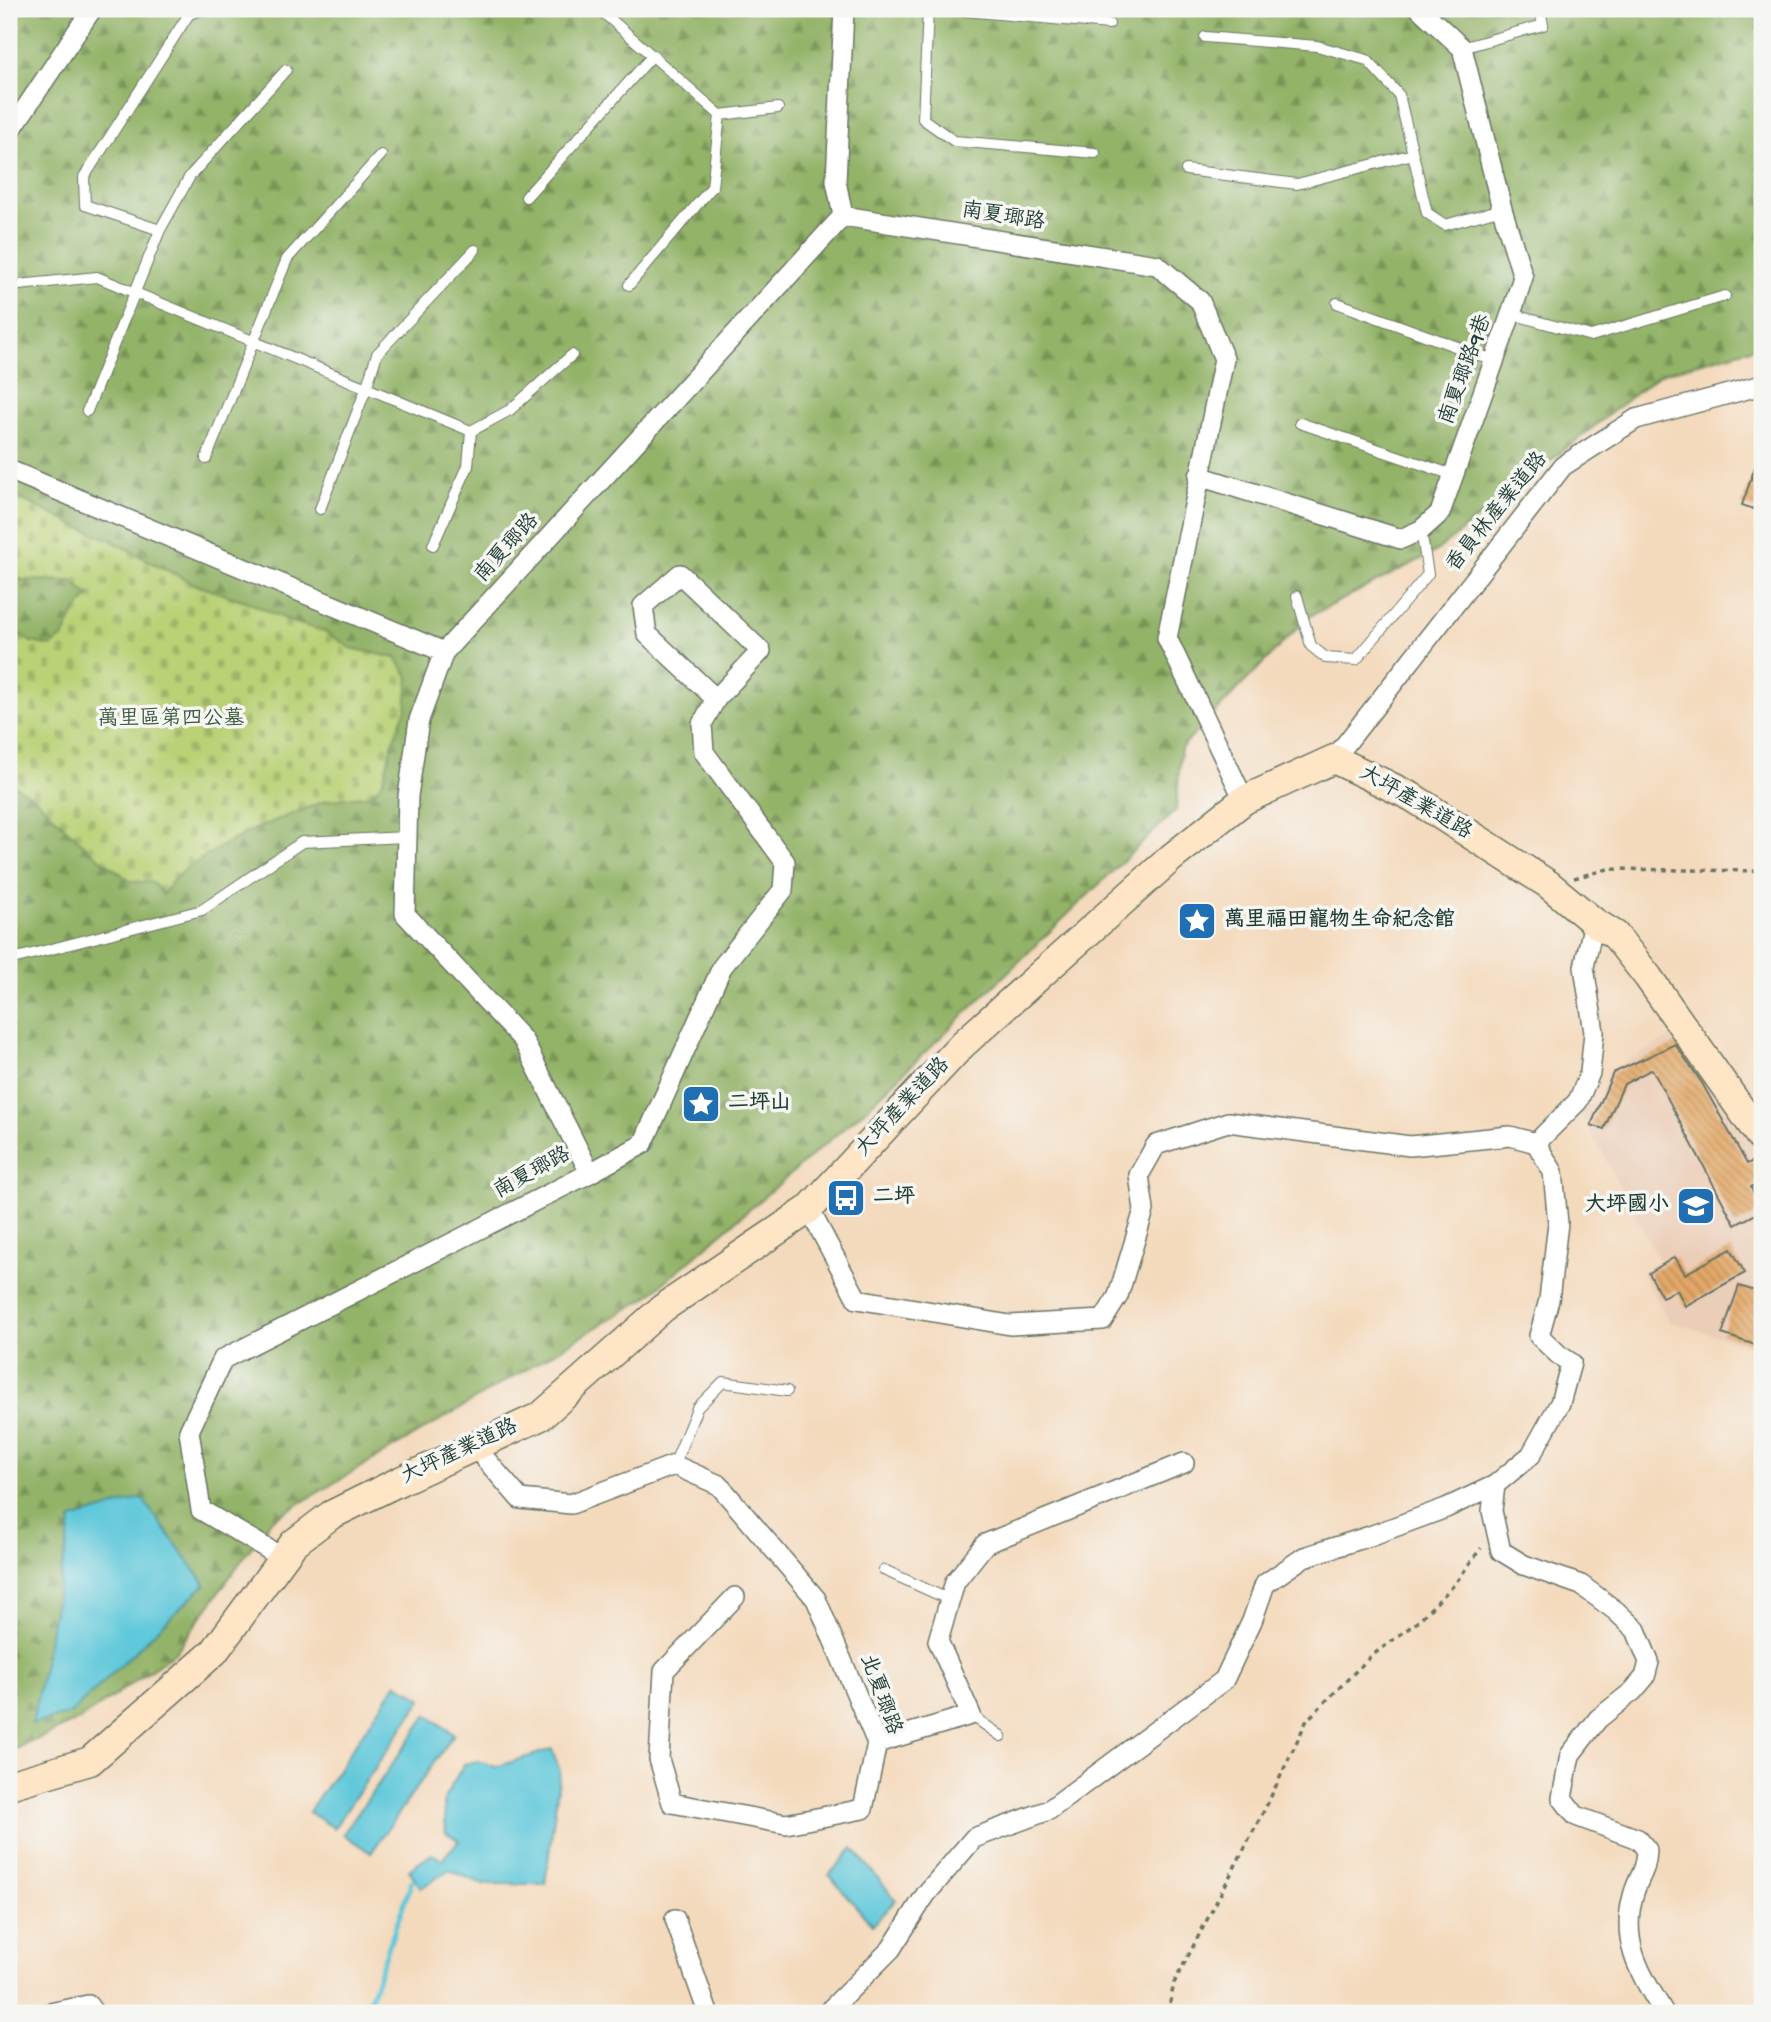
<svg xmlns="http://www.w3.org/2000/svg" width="1771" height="2022" font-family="'Gochi Hand','LXGW WenKai TC',sans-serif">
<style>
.built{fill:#ebceb8}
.forest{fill:url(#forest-firs);stroke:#59784e;stroke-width:2}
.cemetery{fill:url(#cemetery-stones);stroke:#6c8755;stroke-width:2}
.water{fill:#5ec8da;stroke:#3e8287;stroke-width:2}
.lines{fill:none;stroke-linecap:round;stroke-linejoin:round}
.stream{stroke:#5ec8da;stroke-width:5}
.building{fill:url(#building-back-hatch)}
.lane-casing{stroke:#6a7464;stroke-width:12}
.street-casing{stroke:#6a7464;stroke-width:22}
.secondary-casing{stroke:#6a7464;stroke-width:31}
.path{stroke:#6a7464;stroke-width:3.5;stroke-dasharray:5 5;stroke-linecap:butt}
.lane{stroke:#fff;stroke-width:10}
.street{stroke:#fff;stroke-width:19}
.secondary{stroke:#fde5c5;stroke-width:28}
.labels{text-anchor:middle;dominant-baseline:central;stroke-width:7;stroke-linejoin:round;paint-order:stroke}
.street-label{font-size:21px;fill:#1f3d34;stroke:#f6f6f2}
.park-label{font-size:21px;fill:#3e5b41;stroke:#f6f6f2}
.poi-label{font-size:21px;font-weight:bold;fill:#1f3d34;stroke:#f6f6f2;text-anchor:start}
</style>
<defs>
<pattern id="forest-firs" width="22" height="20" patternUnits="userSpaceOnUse" patternTransform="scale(1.75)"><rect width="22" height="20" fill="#93b367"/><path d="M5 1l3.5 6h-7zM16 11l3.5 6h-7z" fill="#779356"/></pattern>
<pattern id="cemetery-stones" width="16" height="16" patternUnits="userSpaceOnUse" patternTransform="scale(1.75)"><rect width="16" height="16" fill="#bad176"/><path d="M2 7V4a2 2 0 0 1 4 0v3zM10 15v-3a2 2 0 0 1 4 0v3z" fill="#9fb467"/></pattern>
<pattern id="building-back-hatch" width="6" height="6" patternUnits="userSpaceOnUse" patternTransform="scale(1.75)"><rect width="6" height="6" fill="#e4a967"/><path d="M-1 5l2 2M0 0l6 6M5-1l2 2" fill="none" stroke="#b88b56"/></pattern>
</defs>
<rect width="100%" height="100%" fill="#f6f6f2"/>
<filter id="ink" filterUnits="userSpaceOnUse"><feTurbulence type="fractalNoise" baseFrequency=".0143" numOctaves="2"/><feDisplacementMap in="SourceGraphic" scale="14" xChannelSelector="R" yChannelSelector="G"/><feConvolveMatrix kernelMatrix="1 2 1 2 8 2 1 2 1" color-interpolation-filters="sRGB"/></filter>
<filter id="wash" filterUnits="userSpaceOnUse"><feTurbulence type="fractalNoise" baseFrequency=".00686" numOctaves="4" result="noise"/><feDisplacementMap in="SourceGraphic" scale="28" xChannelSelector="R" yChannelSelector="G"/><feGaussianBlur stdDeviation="1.57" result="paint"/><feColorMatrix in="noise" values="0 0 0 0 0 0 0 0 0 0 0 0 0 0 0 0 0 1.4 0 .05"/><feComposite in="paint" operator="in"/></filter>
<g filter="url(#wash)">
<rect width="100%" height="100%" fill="#f4dabd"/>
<path class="built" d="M1680 1032 1762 1151V1350L1669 1321 1641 1273 1659 1260 1580 1111 1599 1099 1609 1071Z"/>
<path class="forest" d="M9 9H1762V345L1660 374 1435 552 1308 617 1181 748 1176 810 865 1110 646 1298 270 1521 175 1653 81 1719 9 1752Z"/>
<path class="cemetery" d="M9 493 81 528 109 539 156 565 199 586 248 602 292 622 324 631 351 648 396 658 409 678 406 709 393 741 383 782 370 795 325 801 257 828 222 846 187 868 174 879 163 895 153 883 130 881 89 850 34 797 9 782V633L17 632 31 642 51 646 63 637 75 612 89 596 72 581 21 580 9 577Z"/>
<path class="water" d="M142 1498 205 1584 70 1714 32 1724 72 1519Z
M397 1683 422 1699 334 1828 309 1812Z
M427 1715 454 1734 371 1853 343 1834Z
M552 1749 560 1771 545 1884H483L449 1870 421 1888 409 1870 432 1854 442 1859 459 1841 446 1832 444 1799 464 1764 479 1761 496 1767Z
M853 1848 896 1900 872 1925 829 1875Z"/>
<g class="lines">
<path class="stream" d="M365 2013 412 1881"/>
</g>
<g id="blocks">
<path class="building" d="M1760 453 1762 454V512L1742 505Z
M1675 1044 1702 1083 1747 1164 1757 1159 1762 1168V1181L1751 1187 1762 1211 1735 1225 1652 1069 1624 1084 1604 1129 1591 1125 1613 1073Z
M1731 1249 1745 1273 1685 1306 1677 1290 1662 1297 1649 1273 1675 1257 1685 1274Z
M1739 1286 1762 1293V1347L1722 1334Z"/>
</g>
</g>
<g filter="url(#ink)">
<use href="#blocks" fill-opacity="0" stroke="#6a7464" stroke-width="2"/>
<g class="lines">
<g class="lane-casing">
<path id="lane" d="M599 9 720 115 712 187 629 285
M928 9 923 119 954 141 1095 153
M943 9 1109 24
M1205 37 1317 46 1367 60 1399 95 1427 213 1445 225 1502 209
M1462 48 1543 25 1540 9
M720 115 778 108
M1186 170 1297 184 1413 154
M526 197 653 55
M160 230 85 205 84 177 189 14 203 9
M9 286 97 277 471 431 510 410 572 355
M1337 303 1493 360
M1511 314 1591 336 1725 296
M87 411 160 230 190 176 286 70
M1300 423 1453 475
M206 459 287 259 381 155
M320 509 366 389 377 354 475 250
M433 545 468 466 471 431
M1297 596 1311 646 1326 658 1356 660 1428 574 1421 530
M9 960 202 910 302 842 406 837
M674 1465 697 1408 723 1382 787 1391
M884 1570 950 1600
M971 1715 1001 1736"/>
</g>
<g class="street-casing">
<path id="street" d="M9 133 92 9
M843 216 836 181 844 9
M9 470 444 652
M1199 476 1401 539 1421 530 1440 513 1511 314 1523 277 1502 209 1462 48 1420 9
M1334 759 1563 466 1636 419 1762 385
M1594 922 1584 967 1594 1032 1590 1073 1578 1101 1536 1143 1553 1172 1558 1223 1549 1300 1539 1336 1559 1355 1571 1363 1560 1403 1531 1455 1495 1485 1492 1511 1501 1551 1524 1565 1581 1585 1616 1611 1636 1630 1649 1662 1645 1677 1633 1691 1598 1719 1570 1755 1562 1798 1576 1816 1638 1839 1647 1850C1646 1874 1638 1876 1633 1896 1620 1944 1641 1974 1664 2013
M590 1173 643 1144 722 967 783 890 785 862 704 752 702 724 716 699 647 634 643 606 680 574 761 651 716 699
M809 1209 857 1299 1010 1325 1103 1320 1118 1296 1144 1210 1139 1175 1156 1145 1228 1122 1410 1146 1510 1136 1536 1143
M475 1447 520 1499 571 1504 674 1465 719 1485 816 1599 877 1743 863 1809 786 1824 672 1803 659 1759 664 1671 735 1597
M283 1558 201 1510 189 1431 223 1359 590 1173 523 1040 405 914 408 796 419 720 444 652 843 216 1157 265 1200 301 1224 359 1167 638 1244 800
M877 1743 971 1715 938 1641 955 1582 985 1544 1184 1463
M675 1919 708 2013
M50 2013 88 2005 94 2013
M827 2013 891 1949 926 1894 974 1838 1049 1810 1224 1680 1252 1621 1265 1584 1304 1557 1370 1536 1446 1508 1495 1485"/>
</g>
<g class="secondary-casing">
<path id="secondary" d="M9 1785 90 1761 214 1652 294 1543 331 1515 400 1481 541 1416 663 1308 809 1209 963 1044 1171 858 1244 800 1334 759 1412 797 1548 884 1594 922 1615 935 1648 977 1762 1139"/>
</g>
<path class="path" d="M1574 878 1608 869 1762 871
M1168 2013 1174 1983 1266 1807 1307 1720 1370 1657 1416 1623 1454 1585 1481 1548"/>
<use href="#lane" class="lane"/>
<use href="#street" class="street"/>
<use href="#secondary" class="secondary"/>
</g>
</g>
<defs>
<g id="sight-square" transform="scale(2.0125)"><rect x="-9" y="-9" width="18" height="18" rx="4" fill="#1f6fb2" stroke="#f6f6f2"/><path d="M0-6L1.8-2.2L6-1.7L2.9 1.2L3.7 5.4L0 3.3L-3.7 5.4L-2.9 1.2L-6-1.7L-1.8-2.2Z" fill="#fff"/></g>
<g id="bus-square" transform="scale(2.0125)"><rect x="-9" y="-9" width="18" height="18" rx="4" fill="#1f6fb2" stroke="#f6f6f2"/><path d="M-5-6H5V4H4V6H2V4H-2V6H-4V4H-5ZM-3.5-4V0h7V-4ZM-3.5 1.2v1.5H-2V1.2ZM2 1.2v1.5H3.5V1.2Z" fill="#fff"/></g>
<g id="school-square" transform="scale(2.0125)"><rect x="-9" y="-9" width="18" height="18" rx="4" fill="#1f6fb2" stroke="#f6f6f2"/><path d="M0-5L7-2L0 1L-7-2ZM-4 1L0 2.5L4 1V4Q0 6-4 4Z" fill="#fff"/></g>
</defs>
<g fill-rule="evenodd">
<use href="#sight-square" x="1197" y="921"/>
<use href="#sight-square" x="701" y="1104"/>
<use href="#bus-square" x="846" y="1198"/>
<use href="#school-square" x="1696" y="1206"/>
</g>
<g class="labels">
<g class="street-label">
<text transform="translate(1003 218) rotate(9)">南夏瑯路</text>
<text transform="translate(1467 370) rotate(-70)">南夏瑯路9巷</text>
<text transform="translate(1498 513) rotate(-51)">香員林產業道路</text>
<text transform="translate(508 549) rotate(-48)">南夏瑯路</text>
<text transform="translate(1415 804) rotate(30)">大坪產業道路</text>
<text transform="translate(904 1108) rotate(-47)">大坪產業道路</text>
<text transform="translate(533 1174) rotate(-29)">南夏瑯路</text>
<text transform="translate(460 1453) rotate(-25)">大坪產業道路</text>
<text transform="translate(879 1695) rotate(70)">北夏瑯路</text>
</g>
<g class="park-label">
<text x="171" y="720">萬里區第四公墓</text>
</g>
<g class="poi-label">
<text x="1224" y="921">萬里福田寵物生命紀念館</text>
<text x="728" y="1104">二坪山</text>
<text x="873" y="1198">二坪</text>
<text x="1669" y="1206" text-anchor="end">大坪國小</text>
</g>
</g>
<rect width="1771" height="2022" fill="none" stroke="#f6f6f2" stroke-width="35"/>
</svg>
